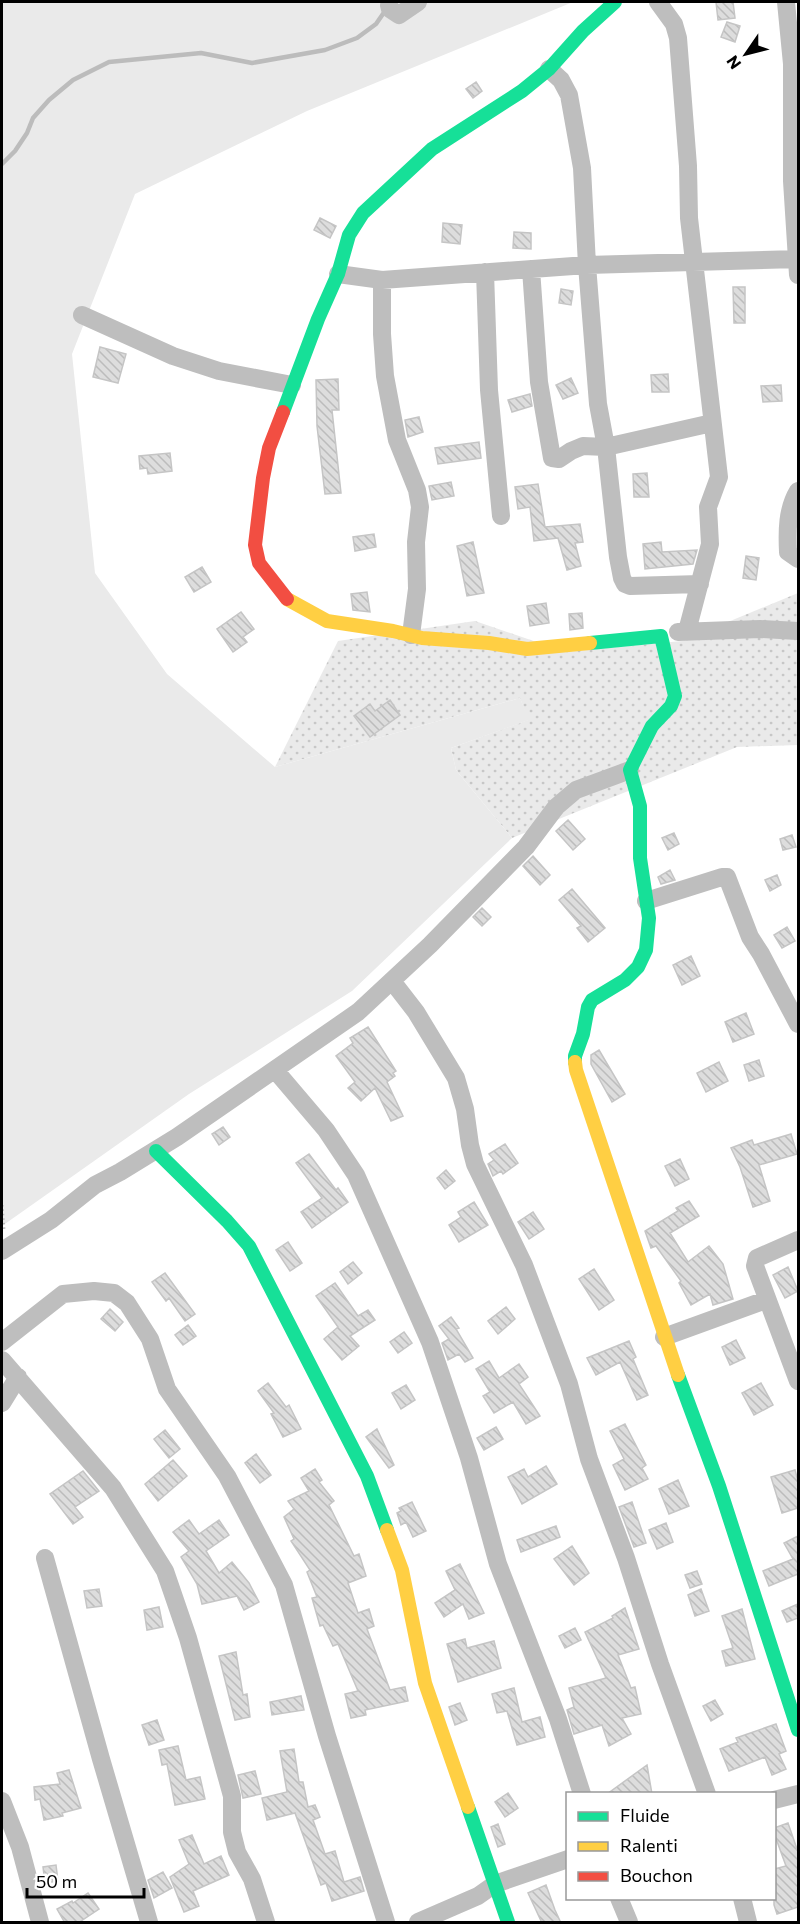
<svg xmlns="http://www.w3.org/2000/svg" width="800" height="1924" font-family="Commissioner,sans-serif">
<style>
.grass{fill:url(#grass-dots)}
.garden{fill:#eaeaea}
.lines{fill:none;stroke-linecap:round;stroke-linejoin:round}
.stream{stroke:#bcbcbc;stroke-width:4.5}
.building{fill:url(#building-back-hatch);stroke:#c5c5c5;stroke-width:1.5}
.path{stroke:#b8b8b8;stroke-width:3;stroke-dasharray:1.5 3;stroke-linecap:butt}
.street{stroke:#bebebe;stroke-width:18}
.fast{stroke:#16e098;stroke-width:14}
.slow{stroke:#ffcf43;stroke-width:14}
.jam{stroke:#f24e42;stroke-width:14}
</style>
<defs>
<pattern id="grass-dots" width="8" height="8" patternUnits="userSpaceOnUse" patternTransform="scale(1.5)"><rect width="8" height="8" fill="#eaeaea"/><path d="M2 2h.1M6 6h.1" fill="none" stroke="#c7c7c7" stroke-width="1.8" stroke-linecap="round"/></pattern>
<pattern id="building-back-hatch" width="6" height="6" patternUnits="userSpaceOnUse" patternTransform="scale(1.5)"><rect width="6" height="6" fill="#ddd"/><path d="M-1 5l2 2M0 0l6 6M5-1l2 2" fill="none" stroke="#bcbcbc"/></pattern>
</defs>
<rect width="100%" height="100%" fill="#fff"/>
<path class="grass" d="M798 593V745L737 747 512 838 456 770 451 748 528 720 520 698 275 767 338 641 475 621 566 652 682 641Z"/>
<path class="garden" d="M2 2H573L307 111 135 194 72 354 95 573 167 674 275 767 520 698 529 720 451 748 456 770 512 838 352 991 189 1094 2 1226Z"/>
<g class="lines">
<path class="stream" d="M2 164 15 151 27 133 33 118 49 100 73 80 109 62 201 53 252 63 325 50 357 38 376 24 385 11"/>
</g>
<path class="building" d="M716 2H733L735 18 718 20Z
M727 22 740 26 735 42 721 37Z
M476 82 482 91 473 98 466 89Z
M320 218 336 226 330 238 314 230Z
M443 223 462 225 460 244 442 242Z
M514 232 531 233V249L513 248Z
M733 287H745V323H734Z
M561 289 573 291 571 305 559 303Z
M100 347 126 354 118 383 93 377Z
M668 374 669 392H652L651 375Z
M571 378 578 393 563 399 556 385Z
M338 379 339 410H332L341 493 325 494 317 426 316 380Z
M781 385 782 401 763 402 761 386Z
M530 394 532 406 512 412 508 400Z
M419 417 423 432 408 437 405 420Z
M479 442 481 458 438 464 435 448Z
M170 453 172 471 148 474 147 468 140 469 139 456Z
M647 473 649 497H634L633 474Z
M451 482 454 496 432 500 429 486Z
M538 484 545 527 580 524 583 542 575 543 581 566 567 570 558 538 534 541 530 507 518 509 515 487Z
M374 534 376 547 355 551 353 537Z
M473 542 484 593 467 596 457 546Z
M661 542 662 552 697 550 693 564 645 569 643 544Z
M746 556 759 558 756 580 743 578Z
M202 567 211 582 194 592 185 577Z
M367 592 370 612 353 610 351 594Z
M546 603 549 623 530 626 527 606Z
M241 612 254 629 243 637 247 642 233 652 217 629Z
M582 613 583 628 570 630 569 614Z
M390 700 400 715 370 737 354 716 370 704 375 711Z
M568 820 585 839 573 850 556 831Z
M674 833 679 844 668 850 662 838Z
M792 835 796 847 783 850 780 839Z
M533 856 550 875 540 885 523 866Z
M670 870 675 880 661 884 658 877Z
M777 875 781 885 770 891 765 880Z
M572 889 605 928 588 942 577 928 581 926 559 900Z
M482 908 491 917 482 926 473 917Z
M787 927 795 941 782 948 774 935Z
M691 956 700 976 682 985 673 965Z
M746 1013 754 1034 733 1042 725 1022Z
M368 1027 396 1071 393 1073 395 1076 387 1082 403 1116 391 1121 375 1088 361 1101 348 1088 355 1082 336 1056 353 1043 350 1038Z
M599 1050 625 1094 612 1102 591 1064V1055Z
M759 1060 764 1076 749 1081 744 1065Z
M719 1062 728 1081 706 1092 697 1073Z
M223 1127 230 1137 219 1145 212 1134Z
M791 1134 797 1154 759 1165 770 1201 753 1207 740 1167 731 1148 752 1140 754 1145Z
M505 1144 518 1163 503 1174 501 1171 493 1176 488 1164 494 1160 489 1154Z
M309 1154 336 1190 338 1188 348 1202 312 1228 301 1212 322 1198 296 1163Z
M680 1159 689 1179 675 1186 665 1166Z
M446 1170 455 1181 445 1189 437 1178Z
M689 1201 699 1216 670 1233 688 1262 709 1246 723 1264 733 1299 713 1305 710 1294 691 1305 679 1283 681 1281 656 1246 651 1248 645 1231 678 1211 676 1208Z
M474 1202 488 1225 459 1242 449 1225 461 1217 458 1212Z
M533 1212 544 1229 529 1239 518 1222Z
M288 1242 302 1263 290 1271 276 1250Z
M353 1262 362 1273 348 1284 340 1272Z
M788 1267 798 1291 785 1298 773 1275Z
M594 1269 614 1300 599 1310 579 1279Z
M165 1273 195 1314 185 1321 169 1298 166 1301 152 1282Z
M335 1283 358 1316 368 1310 375 1320 350 1336 359 1346 342 1360 324 1339 338 1327 316 1296Z
M506 1307 515 1319 498 1334 488 1321Z
M110 1309 123 1322 115 1331 101 1319Z
M451 1317 459 1328 456 1329 473 1358 465 1362 459 1354 448 1360 442 1343 449 1339 439 1326Z
M188 1325 196 1336 183 1345 175 1335Z
M404 1332 412 1343 398 1353 390 1342Z
M736 1340 745 1358 730 1365 722 1347Z
M629 1341 636 1357 633 1359 648 1395 637 1400 620 1362 596 1375 587 1358Z
M489 1361 499 1378 519 1364 528 1377 519 1384 540 1416 526 1424 513 1402 494 1413 483 1396 490 1392 476 1369Z
M268 1383 286 1407 289 1405 301 1429 283 1437 271 1414 274 1413 258 1391Z
M761 1383 773 1405 754 1415 742 1393Z
M406 1385 415 1400 401 1409 392 1393Z
M625 1424 646 1465 642 1468 648 1479 625 1490 613 1465 624 1459 610 1431Z
M496 1427 503 1439 484 1450 477 1438Z
M377 1429 394 1465 389 1468 366 1437Z
M165 1430 180 1449 169 1458 154 1439Z
M256 1454 271 1475 260 1483 245 1463Z
M173 1460 187 1476 158 1501 145 1484Z
M546 1466 557 1484 522 1504 508 1477 524 1469 528 1477Z
M315 1469 322 1480 319 1482 334 1501 329 1505 354 1556 359 1554 366 1576 348 1583 358 1613 369 1609 374 1626 367 1629 390 1690 405 1687 408 1701 365 1710 366 1715 351 1718 345 1694 358 1691 338 1644 333 1646 323 1625 320 1626 312 1598 317 1597 307 1572 310 1570 291 1541 294 1539 284 1517 294 1509 288 1501 309 1491 301 1478Z
M795 1470 798 1481V1508L782 1513 771 1477Z
M83 1471 99 1491 75 1507 83 1517 73 1524 50 1494Z
M678 1480 689 1506 669 1514 659 1489Z
M412 1502 426 1531 413 1537 406 1522 401 1525 397 1513 401 1511 399 1508Z
M632 1502 646 1543 634 1547 619 1507Z
M189 1520 199 1534 219 1520 229 1535 206 1551 219 1573 232 1562 249 1583 259 1602 244 1610 237 1596 202 1604 197 1584 181 1557 189 1551 173 1532Z
M666 1523 673 1542 657 1549 649 1530Z
M556 1526 560 1537 521 1552 517 1540Z
M798 1536V1574L769 1586 763 1571 793 1559 784 1543Z
M572 1546 589 1573 574 1585 554 1559Z
M460 1564 484 1613 469 1619 463 1604 444 1617 435 1603 455 1590 446 1571Z
M697 1571 702 1584 690 1588 685 1575Z
M99 1589 102 1606 87 1608 84 1591Z
M701 1589 709 1611 695 1616 688 1595Z
M798 1604V1618L787 1622 782 1611Z
M159 1607 163 1627 147 1630 144 1610Z
M625 1608 639 1649 618 1655 631 1688 635 1687 641 1714 622 1718 631 1734 609 1746 602 1725 574 1734 567 1710 574 1707 569 1688 606 1678 585 1632 613 1618 612 1616Z
M742 1609 755 1659 726 1666 722 1651 733 1648 722 1616Z
M575 1628 581 1640 565 1648 559 1636Z
M465 1639 467 1648 494 1641 501 1668 458 1682 447 1644Z
M236 1652 243 1695 247 1694 250 1717 235 1720 219 1656Z
M514 1688 522 1722 540 1717 545 1737 517 1745 507 1711 497 1713 492 1694Z
M301 1696 304 1710 272 1715 270 1702Z
M715 1700 723 1714 711 1721 703 1706Z
M460 1703 467 1720 455 1725 449 1707Z
M157 1720 164 1740 149 1745 142 1725Z
M776 1724 786 1751 779 1754 786 1769 772 1775 765 1757 729 1771 720 1749 738 1742 736 1738Z
M178 1746 186 1780 200 1777 205 1799 175 1805 167 1764 162 1765 159 1750Z
M294 1749 299 1782H303L308 1807 315 1805 320 1817 313 1820 325 1854 335 1851 344 1882 360 1877 364 1891 332 1901 326 1883 321 1885 295 1813 267 1820 262 1798 287 1792 280 1751Z
M647 1765 652 1794H607Z
M69 1770 81 1808 62 1813 63 1816 44 1820 40 1799 35 1800 34 1787 60 1784 57 1773Z
M255 1771 261 1794 243 1798 238 1775Z
M508 1793 518 1808 505 1817 495 1802Z
M788 1823 798 1852V1907L777 1914 774 1905V1869L786 1866 774 1833V1828Z
M498 1824 505 1844 498 1847 491 1827Z
M192 1835 204 1864 221 1856 229 1875 193 1891 199 1906 184 1912 170 1877 189 1864 179 1840Z
M56 1865 58 1881 45 1883 43 1867Z
M163 1872 172 1888 154 1898 148 1880Z
M546 1885 555 1910 561 1923H542L528 1893Z
M88 1893 99 1909 78 1923H65L57 1909 72 1901 73 1903Z"/>
<g class="lines">
<path class="path" d="M2 1205 4 1230"/>
<path class="street" d="M658 2 674 24 678 38 688 166 689 218 719 477 708 507 710 544 687 631
M786 2 792 64V181L798 275
M389 5 390 9 399 15 418 2
M549 69 561 80 569 95 582 168 587 265 598 404 606 447 618 557 622 578 625 584 630 586 700 584
M531 269 539 382 552 458 559 459 571 451 583 446 606 447 712 423
M485 272 489 390 501 516
M338 274 382 280 587 265 798 259
M382 280V334L385 376 397 440 417 490 420 507 416 542 417 589 411 635
M82 315 173 356 219 371 292 385
M798 491C787 509 787 531 788 552L798 559
M678 632 760 629 798 631
M646 901 722 877H727L750 937 761 954 798 1024
M392 981 416 1012 456 1078 465 1109 470 1145 475 1164 524 1265 569 1384 589 1459 626 1558 660 1664 707 1794
M275 1070 326 1130 356 1175 430 1342 469 1458 498 1564 558 1719 582 1794
M798 1240 757 1258 755 1266 798 1381
M2 1251 51 1220 95 1185 120 1172 177 1137 358 1012 430 945 526 847 556 807 576 790 630 770
M664 1337 766 1300
M2 1342 63 1294 94 1291 114 1293 127 1303 150 1339 167 1389 227 1476 284 1585 327 1736 386 1922
M2 1360 113 1488 165 1571 188 1638 232 1796V1832L237 1852 252 1879 266 1922
M2 1403 18 1377
M45 1558 101 1759 149 1922
M774 1800 798 1794
M2 1801 20 1847 40 1922
M619 1898 629 1922
M742 1898 748 1922
M418 1922 478 1896 495 1884 568 1859"/>
<path class="fast" d="M283 412 318 319 338 274 349 235 363 213 432 149 522 91 549 69 583 31 615 2
M575 1062V1056L583 1034 588 1007 592 1000 625 980 638 967 646 950 649 918 640 858V806L630 770 652 726 671 706 675 696 661 636 590 643
M156 1151 227 1221 249 1246 367 1476 387 1530
M678 1375 719 1486 798 1730
M468 1807 508 1922"/>
<path class="slow" d="M287 599 327 621 393 631 422 638 489 643 527 649 590 643
M575 1062 576 1070 678 1375
M387 1530 402 1570 425 1683 468 1807"/>
<path class="jam" d="M283 412 269 448 263 478 255 545 259 563 287 599"/>
</g>
<rect width="800" height="1924" fill="none" stroke="#000000" stroke-width="6"/>
<rect x="566" y="1792" width="210" height="108" fill="#ffffff" stroke="#999999" stroke-width="1.5"/>
<rect x="578" y="1812" width="30" height="9" fill="#16e098" stroke="#999999" stroke-width="1.5"/>
<text x="620" y="1822" font-size="18" fill="#000000">Fluide</text>
<rect x="578" y="1842" width="30" height="9" fill="#ffcf43" stroke="#999999" stroke-width="1.5"/>
<text x="620" y="1852" font-size="18" fill="#000000">Ralenti</text>
<rect x="578" y="1872" width="30" height="9" fill="#f24e42" stroke="#999999" stroke-width="1.5"/>
<text x="620" y="1882" font-size="18" fill="#000000">Bouchon</text>
<g transform="translate(746 54) rotate(235)" stroke="#ffffff" stroke-width="4.5" paint-order="stroke">
<path d="M0-4.5L10 22L0 15L-10 22Z" fill="#000000"/>
<text y="-9" font-size="16" font-weight="bold" text-anchor="middle" fill="#000000">N</text>
</g>
<path d="M27 1888v9h117v-9" fill="none" stroke="#000000" stroke-width="3"/>
<text x="36" y="1888" font-size="18" fill="#000000" stroke="#ffffff" stroke-width="4.5" paint-order="stroke">50 m</text>
</svg>
